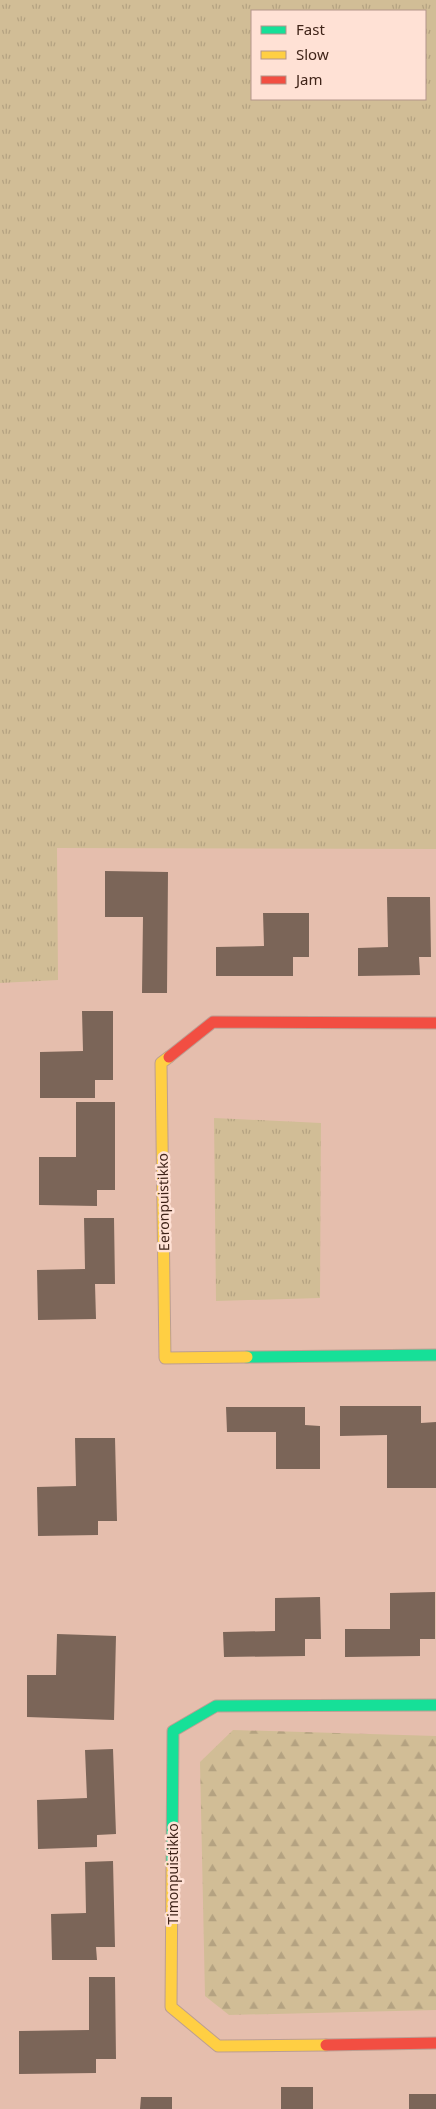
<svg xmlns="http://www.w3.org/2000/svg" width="436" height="2109" font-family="'Noto Sans',sans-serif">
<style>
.forest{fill:url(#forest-firs)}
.park{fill:url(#park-tufts);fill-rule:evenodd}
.building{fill:#7b6558}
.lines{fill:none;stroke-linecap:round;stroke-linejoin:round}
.fast-casing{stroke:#bc9e92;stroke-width:13}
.slow-casing{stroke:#bc9e92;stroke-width:13}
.jam-casing{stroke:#bc9e92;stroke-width:13}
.fast{stroke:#16e098;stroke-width:11}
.slow{stroke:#ffcf43;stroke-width:11}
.jam{stroke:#f24e42;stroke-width:11}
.labels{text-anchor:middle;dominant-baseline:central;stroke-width:5;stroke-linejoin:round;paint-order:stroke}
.street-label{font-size:14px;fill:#402419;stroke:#ffe1d5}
</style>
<defs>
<pattern id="forest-firs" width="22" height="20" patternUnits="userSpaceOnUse" patternTransform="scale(1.25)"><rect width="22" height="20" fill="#d1bd96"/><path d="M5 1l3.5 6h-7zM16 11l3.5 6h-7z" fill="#b4a281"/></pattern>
<pattern id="park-tufts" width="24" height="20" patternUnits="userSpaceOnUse" patternTransform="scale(1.25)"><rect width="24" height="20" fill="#d1bd96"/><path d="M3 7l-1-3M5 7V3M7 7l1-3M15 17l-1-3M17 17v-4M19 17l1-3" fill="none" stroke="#b4a281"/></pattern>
</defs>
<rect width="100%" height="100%" fill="#e5bead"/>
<path class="forest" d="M233 1730 436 1736V2010L229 2015 205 1996 200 1762Z"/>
<path class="park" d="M0 0H436V849L57 848 58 980 0 983ZM425 11V99H252V11Z
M214 1118 321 1123 320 1298 216 1301Z"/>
<path class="building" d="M105 871 168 872 167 993H142L143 917H105Z
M387 897H430L431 957H419L420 975 358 976V948L388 947Z
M263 913H309V957H293V976H216V947L264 946Z
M82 1011H113V1080H95V1098H40V1052L83 1051Z
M76 1102H115V1190H97V1206L39 1205V1157H76Z
M84 1218H114L115 1284H95L96 1319 38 1320 37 1270 85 1269Z
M340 1406H421V1423L436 1422V1488H387V1435L340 1436Z
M226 1407H305V1425L320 1426V1469H276V1432H227Z
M75 1438H115L117 1521H98V1535L38 1536 37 1487 76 1486Z
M435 1592V1639H420V1656L345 1657V1629H390V1593Z
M320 1597 321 1639H305V1656L224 1657 223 1632 275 1631V1598Z
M57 1634 116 1636 114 1720 27 1717V1675H56Z
M113 1749 116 1834 97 1835V1847L38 1849 37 1800 87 1798 85 1750Z
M113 1861 115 1947H96L97 1960H52L51 1914 86 1913 85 1862Z
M89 1977H115L116 2059H96V2073L19 2074V2031L89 2030Z
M281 2087H313V2109H281Z
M409 2094H436V2109H409Z
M141 2097H172V2109H140Z"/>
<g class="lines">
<g class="fast-casing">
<path id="fast" d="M247 1357 436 1355
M172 1864 173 1731 216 1706 436 1705"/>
</g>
<g class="slow-casing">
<path id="slow" d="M169 1057 161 1063 165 1358 247 1357
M172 1864 171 2007 218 2046 326 2045"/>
</g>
<g class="jam-casing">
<path id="jam" d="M169 1057 213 1022 436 1023
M326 2045 436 2043"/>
</g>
<use href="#fast" class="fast"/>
<use href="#slow" class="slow"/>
<use href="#jam" class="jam"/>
</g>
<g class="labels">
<g class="street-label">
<text transform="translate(163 1202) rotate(-91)">Eeronpuistikko</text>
<text transform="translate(172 1874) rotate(-90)">Timonpuistikko</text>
</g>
</g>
<rect x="251" y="10" width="175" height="90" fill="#ffe1d5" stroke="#b3958a"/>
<rect x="261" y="26" width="25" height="8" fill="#16e098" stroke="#b3958a"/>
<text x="296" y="35" font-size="15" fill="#402419">Fast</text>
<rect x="261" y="51" width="25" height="8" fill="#ffcf43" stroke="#b3958a"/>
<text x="296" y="60" font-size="15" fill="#402419">Slow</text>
<rect x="261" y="76" width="25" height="8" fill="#f24e42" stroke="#b3958a"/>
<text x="296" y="85" font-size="15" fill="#402419">Jam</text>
</svg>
